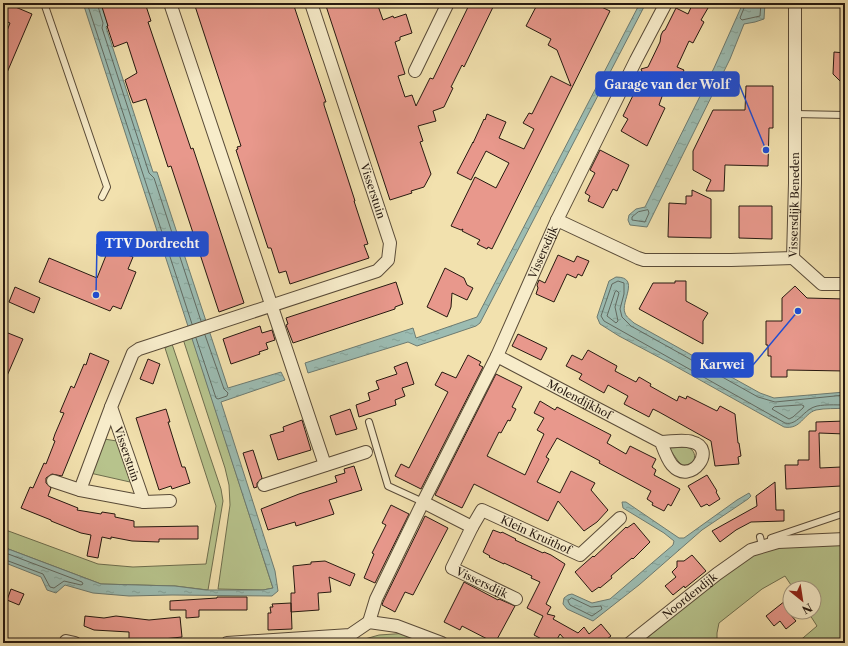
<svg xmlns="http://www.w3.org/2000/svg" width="848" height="646" font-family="'Libre Caslon Text',serif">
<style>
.green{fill:#b7c38c;stroke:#6e6e4e}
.water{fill:url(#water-ripples);stroke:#6d7b71}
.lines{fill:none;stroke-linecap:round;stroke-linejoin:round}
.shore{stroke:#616a61;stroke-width:1}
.building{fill:#e8988c;stroke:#261910}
.lane-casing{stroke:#594b38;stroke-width:8}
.street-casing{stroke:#594b38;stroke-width:14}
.lane{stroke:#f7ecca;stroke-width:6}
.street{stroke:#f7ecca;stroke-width:12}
.labels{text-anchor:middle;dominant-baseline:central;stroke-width:3;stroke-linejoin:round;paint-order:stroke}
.street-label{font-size:11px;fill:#261910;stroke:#f7ecca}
.leader{fill:none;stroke:#1d4ed8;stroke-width:1.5}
.callout-dot{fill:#1d4ed8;stroke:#f7ecca;stroke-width:1.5}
.callout{fill:#1d4ed8;stroke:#1d4ed8;stroke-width:1.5}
.callout-label{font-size:12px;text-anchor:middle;font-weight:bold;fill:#fff}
</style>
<defs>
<pattern id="water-ripples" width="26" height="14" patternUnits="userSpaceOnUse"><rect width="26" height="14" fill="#9cbcb2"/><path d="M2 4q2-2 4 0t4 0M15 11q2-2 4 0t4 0" fill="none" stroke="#86a198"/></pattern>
</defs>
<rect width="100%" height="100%" fill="#f2e1ae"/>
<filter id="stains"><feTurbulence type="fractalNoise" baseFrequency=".005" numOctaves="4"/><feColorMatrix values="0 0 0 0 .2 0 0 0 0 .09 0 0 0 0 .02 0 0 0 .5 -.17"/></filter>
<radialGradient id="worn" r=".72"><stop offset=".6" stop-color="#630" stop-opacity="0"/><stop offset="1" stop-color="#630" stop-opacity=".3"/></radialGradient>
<path class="green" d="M192 337 273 588 263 590 218 589 230 505 229 485 225 468 183 339Z
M172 344 221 489 223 501 208 590 175 586 101 584 3 547V529L98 564 133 567 206 564 216 506 165 348Z
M104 439 117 441 130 480V482L90 473Z
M687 447C695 450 696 456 693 463L688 465H682L678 461 669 448Z
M845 543V643H797L817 626 808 612H814V588H793L785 576 762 589 719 623 717 633V643H641L726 572 747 557 777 547Z
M409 633 433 643H328L365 639 379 635Z"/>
<path class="water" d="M83 3H101L108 25 106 27 153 172H157L228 388 281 372 285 380 221 402 275 571 278 591 272 596 172 595 129 596 93 593 65 585 56 593 47 590 41 577 3 562V547L101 584 175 586 206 590H263L273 588Z
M640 3H646L480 323 476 326 417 346 408 342 308 373 305 363 413 328 416 338 477 317Z
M743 3H765L764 19 755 22 744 24 730 59 647 227 630 225 628 220 629 215 636 209 645 207 714 68Z
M616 277C641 277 620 302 625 313 626 317 631 320 634 323L760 393 774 398 845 392V408C836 409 825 408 816 410 803 414 801 430 784 427L666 361 619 336 600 324 597 317 609 281Z
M749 493 751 496 748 499 702 530 639 585 593 621 567 609 563 604 564 598 568 595 572 594 592 603 610 599 673 545 674 541 664 533 623 508 622 502H626L679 538H684L737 500Z"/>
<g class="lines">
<path class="shore" d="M87 3 192 324
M97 3 103 23 102 28 149 173 154 178 201 321
M746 3 740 18 742 20 760 16 761 3
M648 210 649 213 645 222 632 220V217L638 212Z
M617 291 619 293 615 307 618 321 616 323 607 316 615 292Z
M196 338 216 398 218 399 227 396 228 393 224 389 205 335
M845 395 775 402 758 397 631 326 622 317 620 309 624 294V283L618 281 612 284 601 316 604 321 785 423C797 426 803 411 814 407 821 404 837 405 845 405
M802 405 804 406 803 408 793 417 789 419 772 409 774 407Z
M3 552 82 582 83 584 81 585 64 581 54 588 50 587 43 574 3 559
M572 598 591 607 601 606 602 609 592 616 570 605 568 601Z"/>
</g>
<path class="building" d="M3 3H6L32 14 3 82V41L10 23 3 20Z
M114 3H145L151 21 148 22 191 149 193 148 244 303 219 312 171 166 168 167 146 99 133 103 130 95 125 80 137 73 127 42 114 47 107 26H108L102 7Z
M194 3H293L326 102H324V105L355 201H354L368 244 364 245 369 258 290 284 286 271 279 273 271 248H268L236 150 238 149 237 147 241 146Z
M325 3H377L383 20 393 16 394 18 406 14 412 33 400 37V40L395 42 405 74 398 76 405 97 412 95 416 106 430 78 433 79 470 3H495L464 67 462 65 451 87 453 88 444 107 433 111 436 121 418 126 423 141 420 142 431 174 424 187 411 191 412 193 390 200Z
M538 3H593L610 11 492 249 488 247 487 249 477 244 480 240 462 231 463 229 461 230 451 226 475 177 496 188 509 163 486 151 471 180 457 173 473 142V143L484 119 485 120 487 114 506 122 499 138 524 149 534 129 523 123 529 113 532 114 551 76 571 86 557 50 548 45 551 39 526 26Z
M693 3H699L708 8 701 20 704 22 693 43 689 41 677 67 684 70 678 82 671 78 664 91 659 105 665 108 647 146 621 131 628 119 623 116 641 79 643 74 641 69 648 67 660 42 661 35 663 31 665 30 676 8 688 14Z
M834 52 845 53V86L833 74Z
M746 86H773V128H769L768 166 725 165 724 191H706L711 180 693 170V151L713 110H745Z
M600 150 629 165 617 191 613 189 603 208 588 201 590 196 585 193 595 173 590 170Z
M692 190 711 199V238L668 237 669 203 686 204V196H692Z
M739 206H772V239L739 238Z
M109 248 133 257 128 269 136 272 121 309 113 306 110 311 39 282 49 258 97 278Z
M558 255 574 262 577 256 589 261 582 276 578 274 576 278 567 274 554 302 536 294 538 288 537 285 539 280 545 283Z
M445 268 464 278 467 285 473 288 467 300 452 293 451 307 447 317 427 307Z
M675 281H686V301L708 313 703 321V344L639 309 653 283H675Z
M396 282 403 304 395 307V309L293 343 286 325 288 324 286 318Z
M795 286 807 298 845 299V371L787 370V377H771V356H768V345H766V321H782V298Z
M15 287 40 298 34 313 9 302Z
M260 326 262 333 272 330 275 340 266 343 268 349 259 352 260 354 231 364 223 339Z
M3 331 23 339 3 385Z
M518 334 547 348 541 360 512 346Z
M588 350 617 366 615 371 636 382 639 377 651 384 650 386 677 401 679 396 686 399 687 396 717 411 720 406 735 414 738 443H739L741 456 738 457 739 464 715 466 711 441 659 412 653 409 649 417 624 404 628 396 608 385 604 393 579 379 582 374 566 366 572 355 582 360Z
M90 353 109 361 62 476 52 474 46 478V483L51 488 48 496 78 508 77 510 101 514 102 512 115 514V517L134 521V527L198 526V539H159V542L132 541 111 537V539L102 537 98 558 87 556 91 535 81 533 51 521V520L21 508 30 487 33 488 44 463 46 464 55 441 53 440 55 434 64 413 60 412 71 386 74 388 84 364 86 365Z
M468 355 481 362 479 365 483 367 421 489 395 476 401 464 409 468 448 392 435 385 442 372 456 378Z
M148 359 160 364 153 384 140 379Z
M407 362 414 384 402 388 405 396 395 400 396 405 359 417 356 405 370 400 368 393 379 389 376 381 397 374 394 367Z
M496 374 522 387 512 407 516 409 510 421 508 420 501 433 499 432 487 456 525 475 544 434 537 430 544 418 534 413 540 401 555 410 557 407 611 435 607 443 626 454 630 446 656 459 652 467 656 470 654 475 680 489 671 506 668 504 664 511 652 505 653 503 647 499 651 491 599 463 600 461 557 438 546 457 549 459 537 482 560 493 571 471 595 483 591 490 608 510 597 522 584 531 558 501 548 521 474 484 462 508 435 495Z
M166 409 170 422H168L182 467H185L190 483 172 489 171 486 159 490 136 418Z
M350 409 357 429 336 435 330 416Z
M302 420 311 450 278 460 270 435 284 431 283 427Z
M845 421V434L819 433 820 468 841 467V486L786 489 785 465H798V460H809V431H816V422Z
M253 450 262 478 257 483V487L254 488 243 453Z
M354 466 362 490 329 500 334 514 296 526 295 522 268 530 261 509 299 494 337 482 335 476 345 473 344 469Z
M707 475 717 491 716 492 720 499 709 506 707 504 701 507 688 486Z
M775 482 776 510H784V521L751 522 736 530 720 542 712 531 757 506 756 496Z
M391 505 409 514 375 583 364 578 374 554 372 553 386 525 382 523Z
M425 516 448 528 413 595 405 592 395 612 382 605 383 602Z
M634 523 650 542 633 559 632 558 611 576 612 578 600 588 599 587 592 592 575 572 593 556 594 557 626 527 627 528Z
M493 530 501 533 502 532 516 539 515 540 543 553 544 552 551 555 565 564 546 604 551 607 547 614 555 616 553 619 578 633 584 627 589 634 601 624 611 636 602 643H566L567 642 560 634 555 643H549L534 635 543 616 527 608 540 582 531 578 532 576 504 563V564L489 557 490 556 483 552Z
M692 555 706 571 685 588 684 586 673 595 665 586 676 577 672 572 677 567V561H684Z
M325 561 355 574 350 586 329 577 331 592 318 593 319 610 291 612V593H295L293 566 311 564V562Z
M464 582 498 600 499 599 515 606 495 643 462 626 460 630 444 622Z
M11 589 24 594 19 605 7 600Z
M217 597H247V610H199V617L186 618V610H170V601L217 598Z
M790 597V614L796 621 786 629 780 621 774 626 766 616Z
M291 603 292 629 268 630V613H271L270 607H273L272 604Z
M85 616 104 618 116 616 149 620 180 617 182 637 154 640 129 641V632L94 630 84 626Z"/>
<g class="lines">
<g class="lane-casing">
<path id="lane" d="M44 3 107 187 102 197
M795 114 845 115
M369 422 388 486 423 502
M760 537 761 541
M771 538 845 513"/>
</g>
<g class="street-casing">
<g id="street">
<path d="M170 3 325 465"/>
<path d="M415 71 448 3"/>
<path id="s1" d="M557 220 638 258 644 260H731L793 258 795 183V3"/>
<path d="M793 258 822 284H845"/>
<path id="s2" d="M497 356 661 442C664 450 667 459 672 465 691 487 718 448 692 442 683 439 671 442 661 442"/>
<path d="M111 407 80 490 144 502 170 501"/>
<path d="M53 481 80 490"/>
<path d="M264 485 366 452"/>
<path d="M144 502 111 407 133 353 139 349 377 271 388 260 390 243 311 3"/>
<path id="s3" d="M423 502 472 527 452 568 516 599"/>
<path id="s4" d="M472 527 482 510 580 555 620 518"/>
<path id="s5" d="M369 622 376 599 423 502 497 356 557 220 636 60 666 3"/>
<path d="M66 641 75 643"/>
<path d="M227 643 350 635 369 622 397 626 442 643"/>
<path id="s6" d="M630 643 717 574 751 550 778 542 845 539"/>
</g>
</g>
<use href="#lane" class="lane"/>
<use href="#street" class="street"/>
</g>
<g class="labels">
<g class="street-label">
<text transform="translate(373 191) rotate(72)">Visserstuin</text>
<text stroke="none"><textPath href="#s1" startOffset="298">Vissersdijk Beneden</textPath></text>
<text stroke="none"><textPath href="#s5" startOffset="409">Vissersdijk</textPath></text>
<text stroke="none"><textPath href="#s2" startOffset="93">Molendijkhof</textPath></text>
<text transform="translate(127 454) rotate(71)">Visserstuin</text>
<text stroke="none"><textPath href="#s4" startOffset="79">Klein Kruithof</textPath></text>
<text stroke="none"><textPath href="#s3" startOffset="134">Vissersdijk</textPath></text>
<text stroke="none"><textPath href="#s6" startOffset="76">Noordendijk</textPath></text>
</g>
</g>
<path class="leader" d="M766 150L739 84M96 295L97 244M798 311L753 365"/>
<g class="callout-dot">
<circle cx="766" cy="150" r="4"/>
<circle cx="96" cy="295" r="4"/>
<circle cx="798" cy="311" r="4"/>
</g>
<g class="callout">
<rect x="596" y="72" width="143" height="24" rx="4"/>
<rect x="97" y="232" width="111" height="24" rx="4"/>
<rect x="692" y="353" width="61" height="24" rx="4"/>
</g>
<g class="callout-label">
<text x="667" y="89">Garage van der Wolf</text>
<text x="152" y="248">TTV Dordrecht</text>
<text x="722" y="369">Karwei</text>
</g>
<rect width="848" height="646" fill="none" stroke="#f2e1ae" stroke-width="16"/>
<rect x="4" y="4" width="840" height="638" fill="none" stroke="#261910" stroke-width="2"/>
<rect x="8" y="8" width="832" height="630" fill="none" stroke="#261910"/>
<g transform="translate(802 600) rotate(150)"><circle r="19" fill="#f7ecca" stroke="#a39880"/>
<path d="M0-3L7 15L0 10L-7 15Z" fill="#8f2418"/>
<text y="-6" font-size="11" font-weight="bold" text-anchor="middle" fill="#261910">N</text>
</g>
<rect width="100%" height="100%" filter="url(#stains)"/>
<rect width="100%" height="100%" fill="url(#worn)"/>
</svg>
